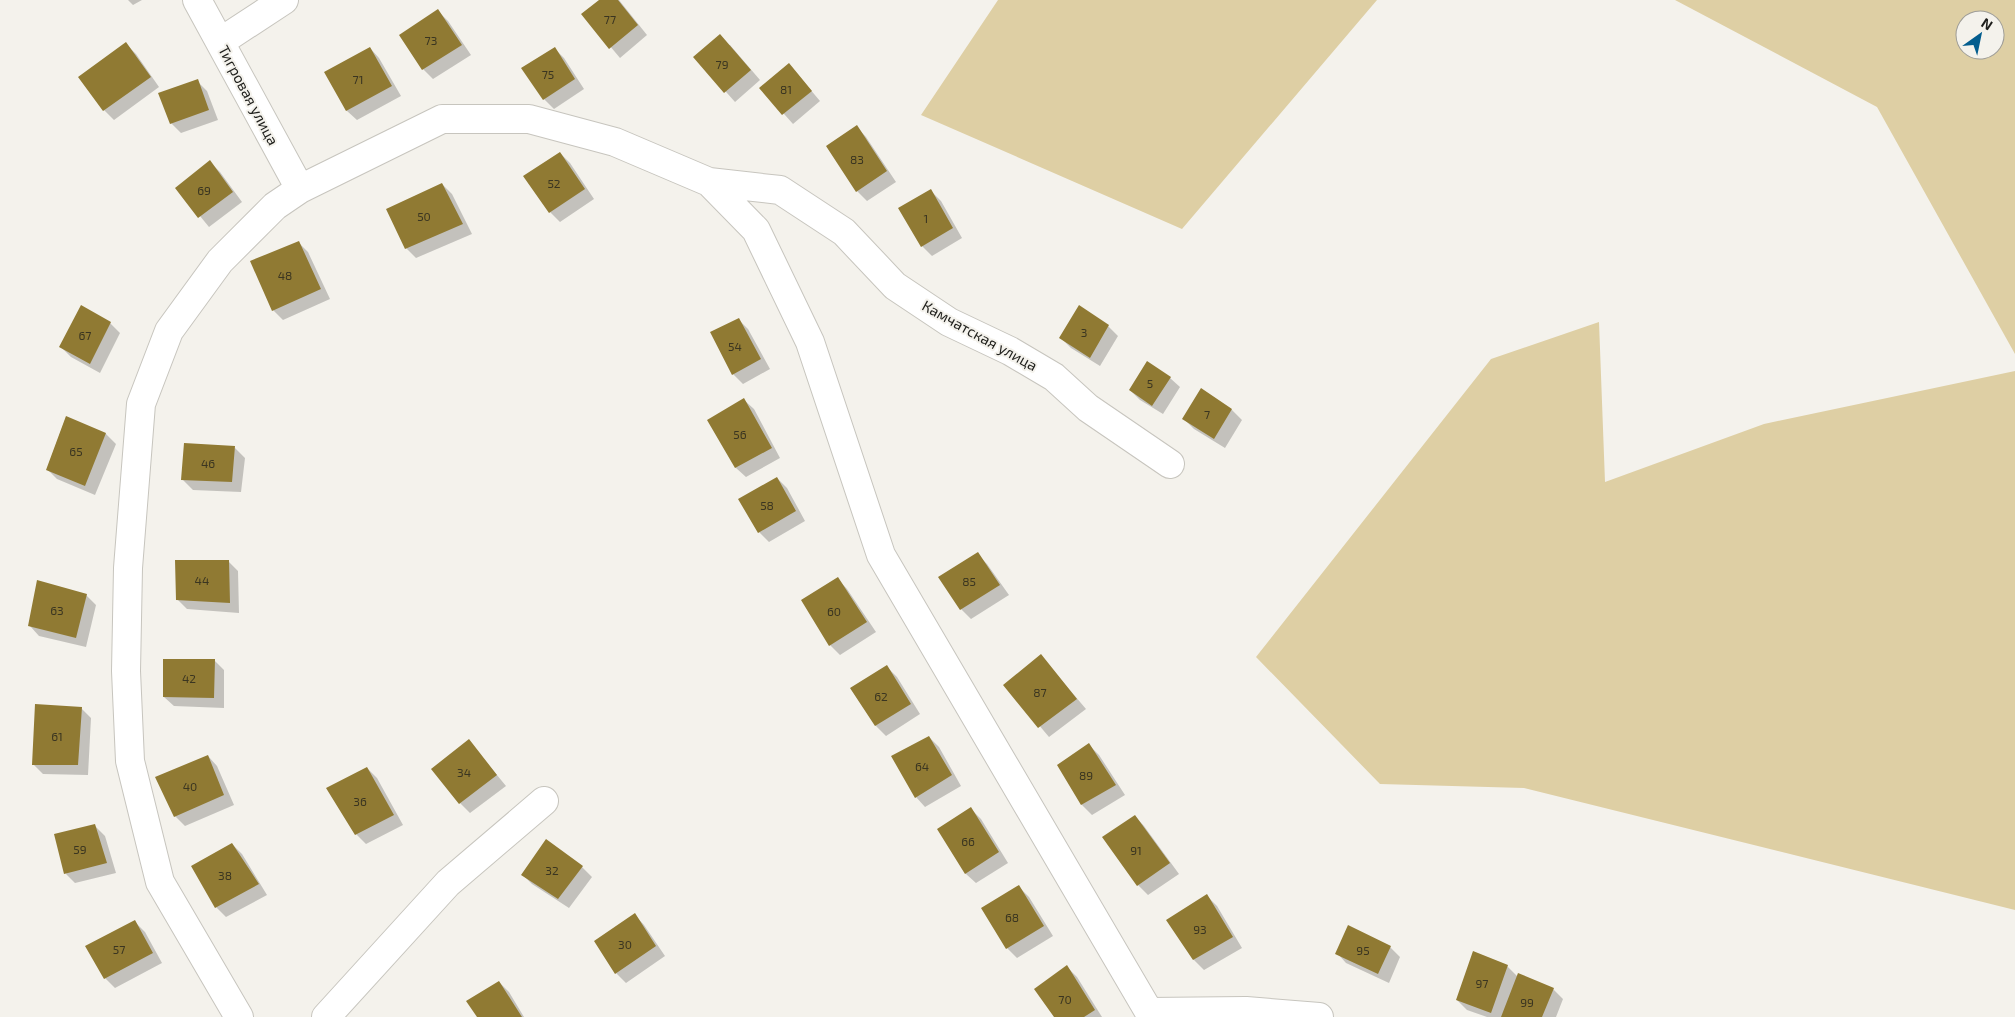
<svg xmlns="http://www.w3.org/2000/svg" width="2015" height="1017" font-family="'Exo 2',sans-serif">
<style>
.green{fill:#decfa4;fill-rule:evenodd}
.shadow{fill:#0003}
.building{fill:#907a33}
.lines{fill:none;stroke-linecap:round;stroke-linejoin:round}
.minor-casing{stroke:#c7c5be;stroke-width:30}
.minor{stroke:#fff;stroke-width:28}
.labels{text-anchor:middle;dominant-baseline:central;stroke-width:4;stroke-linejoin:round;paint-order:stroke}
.number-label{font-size:12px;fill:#3a3521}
.street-label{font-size:15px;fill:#1e1e1b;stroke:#f4f2ec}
</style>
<rect width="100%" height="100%" fill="#f4f2ec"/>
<path class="green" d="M998 0H1377L1182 229 921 115Z
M1675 0H2015V354L1877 107ZM1965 20H1995V50H1965Z
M1599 322 1605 482 1764 424 2015 371V910L1524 788 1380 784 1256 657 1491 359Z"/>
<path class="shadow" d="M128 0H142L133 5Z
M601 0H619L647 35 620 58 583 14Z
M438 11 448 21 471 55 433 79 423 69Z
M126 44 136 54 159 87 114 120 104 110Z
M730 45 760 80 735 102 695 57Z
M370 48 379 58 401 96 357 120 347 111 326 72Z
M554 48 564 58 584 89 554 109 544 99Z
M798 75 820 101 793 124 761 88Z
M197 81 207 91 218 120 181 133 171 123Z
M857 127 866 137 896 182 867 201 857 191 827 147Z
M560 153 570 163 594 199 560 222 550 212Z
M210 162 220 172 242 202 209 227 177 188Z
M442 184 452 194 472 234 416 258 406 248Z
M931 191 941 201 962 238 932 256 922 246Z
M298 242 308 252 330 299 283 320 273 310Z
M1080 307 1108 326 1118 336 1100 366 1071 348 1061 338Z
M738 319 748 329 770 369 743 384 733 374Z
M110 323 120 333 100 373 71 357 61 347Z
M1170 378 1180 387 1163 414 1140 400 1130 390Z
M1202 390 1232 410 1242 420 1225 448 1194 429 1184 419Z
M744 400 754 409 780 458 746 477 736 468 709 420Z
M66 417 106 434 116 444 95 495 57 479 47 469Z
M235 448 245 458 241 492 193 490 183 480Z
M777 478 787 488 805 521 769 542 759 532Z
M977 554 987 564 1009 595 971 619 961 609Z
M228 561 238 571 239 613 187 609 177 599Z
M838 579 847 589 876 632 840 655 830 645 803 601Z
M86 595 96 605 86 647 39 636 30 626Z
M1041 656 1086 709 1049 737 1005 685Z
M214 660 224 670V708L174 706 164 697Z
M887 667 897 677 920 714 886 736 876 726 851 689Z
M81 708 91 718 88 775 43 774 33 764Z
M929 737 939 747 961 786 925 807 916 797Z
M469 741 506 786 470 813 460 803Z
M1089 745 1099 755 1125 795 1092 815 1082 805 1058 765Z
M208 756 217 766 234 805 185 826 175 816Z
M367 768 377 778 403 825 366 844 356 834Z
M971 809 981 819 1008 863 976 883 966 874 939 830Z
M1135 816 1144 826 1179 874 1148 895 1138 885Z
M95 826 105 836 116 873 75 883 66 874Z
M232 844 242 854 267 895 226 917 216 907 193 867Z
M582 867 592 877 569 908 532 884 522 874Z
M1019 887 1029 897 1053 936 1017 958 1007 948Z
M1207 896 1217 906 1242 948 1204 970 1194 960 1168 920Z
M635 915 644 925 665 956 626 983 616 973Z
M135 922 145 932 162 963 115 988 105 978Z
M1390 947 1400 957 1389 983 1346 963 1337 953Z
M1507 966 1518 977 1553 989 1563 999 1556 1017H1487L1467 1010 1457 1000Z
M1067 967 1077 977 1102 1017H1056Z
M499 982 509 992 524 1017H478Z"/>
<path class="building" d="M599 0H618L638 25 609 49 581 14Z
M438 9 462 45 422 70 399 35Z
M720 34 751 70 724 93 693 57Z
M126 42 151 77 103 111 78 77Z
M370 47 392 86 346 111 324 72Z
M555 47 575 79 543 100 521 68Z
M789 63 812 91 782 115 759 88Z
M198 79 209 110 170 124 158 93Z
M857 125 887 171 856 192 826 146Z
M560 152 585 189 549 213 523 176Z
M210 160 233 192 198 218 175 188Z
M442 183 463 224 405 249 386 209Z
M931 189 953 228 921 247 898 208Z
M299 241 321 289 272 311 250 261Z
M81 305 111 322 90 364 59 347Z
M1079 305 1109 325 1090 358 1059 338Z
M739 318 761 359 732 375 710 332Z
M1147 361 1171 377 1152 406 1129 390Z
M1201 388 1232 409 1214 439 1182 419Z
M744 398 772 448 735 468 707 420Z
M66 416 106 433 85 486 46 470Z
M184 443 235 446 232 482 181 480Z
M777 477 796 511 758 533 738 499Z
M978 552 1000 585 960 610 938 577Z
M175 560H229L230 603 176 600Z
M838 577 867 622 829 646 801 600Z
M37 580 87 594 76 638 28 626Z
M1041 654 1077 699 1038 728 1003 685Z
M163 659H215L214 698 163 697Z
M887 665 911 704 875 726 850 688Z
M35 704 82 707 78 765H32Z
M929 736 952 775 915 798 891 756Z
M469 739 497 775 459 804 431 769Z
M1089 743 1116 785 1081 805 1057 765Z
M208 755 224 795 174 817 155 777Z
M367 767 394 815 355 835 326 788Z
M971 807 999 852 965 874 937 829Z
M1135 815 1170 863 1137 886 1102 837Z
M95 824 107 863 64 874 54 834Z
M546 839 583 866 558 899 521 875Z
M232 843 259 884 215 908 191 866Z
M1019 885 1044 926 1006 949 981 908Z
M1207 894 1233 937 1193 960 1166 920Z
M635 913 656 946 615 974 594 941Z
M135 920 153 953 104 979 85 946Z
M1348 925 1391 946 1378 974 1335 954Z
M1473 951 1508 965 1491 1013 1456 1000Z
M1067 965 1095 1010 1084 1017H1054L1034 989Z
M1518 973 1554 988 1542 1017H1501Z
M499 981 522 1017H477L466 1001Z"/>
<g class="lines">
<g class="minor-casing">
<path id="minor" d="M197 0 300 189
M220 42 284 0
M709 182 780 190 844 232 895 286 949 322 1010 351 1054 377 1088 408 1170 464
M1149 1012 1246 1011 1319 1017
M239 1017 160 882 130 761 126 671 128 568 141 404 169 331 220 261 275 206 300 189 442 119H529L615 142 709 182 756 230 810 342 881 555 1152 1017
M326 1017 448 883 544 801"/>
</g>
<use href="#minor" class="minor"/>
</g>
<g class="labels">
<g class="number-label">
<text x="610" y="19">77</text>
<text x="431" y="40">73</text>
<text x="722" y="64">79</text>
<text x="548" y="74">75</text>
<text x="358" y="79">71</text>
<text x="786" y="89">81</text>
<text x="857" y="159">83</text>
<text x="554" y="183">52</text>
<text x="204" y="190">69</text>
<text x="424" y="216">50</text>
<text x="926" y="218">1</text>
<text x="285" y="275">48</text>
<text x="1084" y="332">3</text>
<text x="85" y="335">67</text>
<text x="735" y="346">54</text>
<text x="1150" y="383">5</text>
<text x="1207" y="414">7</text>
<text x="740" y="434">56</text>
<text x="76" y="451">65</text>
<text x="208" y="463">46</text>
<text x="767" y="505">58</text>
<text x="202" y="580">44</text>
<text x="969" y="581">85</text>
<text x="57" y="610">63</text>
<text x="834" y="611">60</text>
<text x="189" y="678">42</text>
<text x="1040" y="692">87</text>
<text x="881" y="696">62</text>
<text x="57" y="736">61</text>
<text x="922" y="766">64</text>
<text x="464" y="772">34</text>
<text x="1086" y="775">89</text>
<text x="190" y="786">40</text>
<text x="360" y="801">36</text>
<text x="968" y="841">66</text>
<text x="80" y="849">59</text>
<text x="1136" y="850">91</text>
<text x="552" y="870">32</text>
<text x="225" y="875">38</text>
<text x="1012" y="917">68</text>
<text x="1200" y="929">93</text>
<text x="625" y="944">30</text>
<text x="119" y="949">57</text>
<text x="1363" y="950">95</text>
<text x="1482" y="983">97</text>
<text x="1065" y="999">70</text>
<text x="1527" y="1002">99</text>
</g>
<g class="street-label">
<text transform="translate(249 95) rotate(62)">Тигровая улица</text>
<text transform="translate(980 335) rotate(29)">Камчатская улица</text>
</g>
</g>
<g transform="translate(1980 35) rotate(33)"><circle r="24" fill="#f4f2ec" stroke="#9e9d98"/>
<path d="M0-4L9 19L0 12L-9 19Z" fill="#035d8e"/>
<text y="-8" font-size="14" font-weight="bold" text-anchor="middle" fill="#1e1e1b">N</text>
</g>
</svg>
